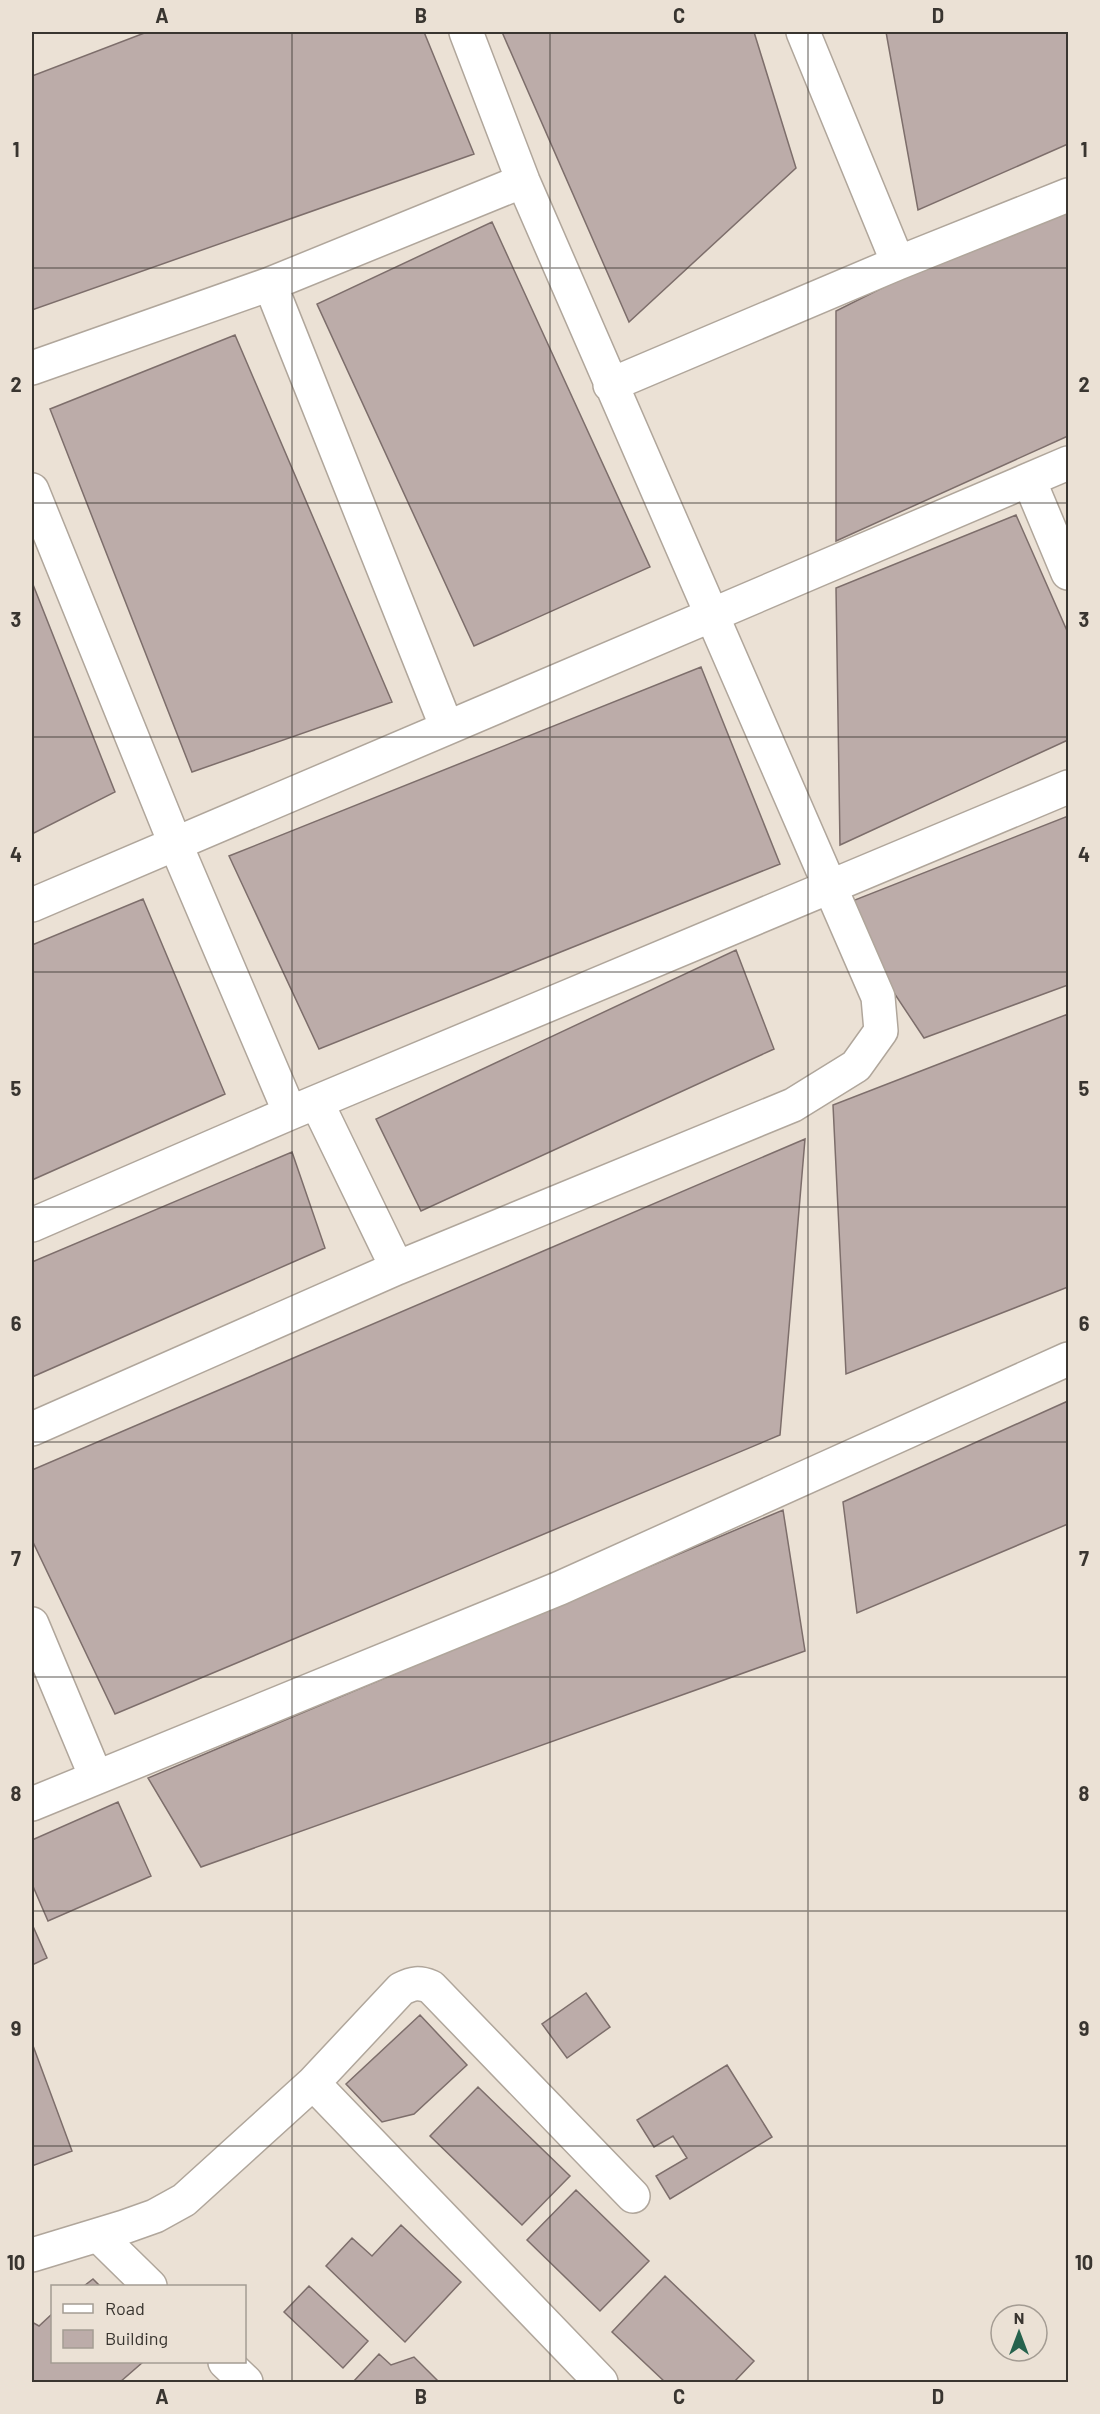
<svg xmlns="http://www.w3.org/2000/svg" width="1100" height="2414" font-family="Barlow,sans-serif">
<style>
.building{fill:#bcaca9;stroke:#7d6e6b;stroke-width:1.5}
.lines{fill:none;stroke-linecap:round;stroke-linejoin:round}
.minor-casing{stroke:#b0a69b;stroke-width:36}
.minor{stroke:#fff;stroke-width:33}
.grid{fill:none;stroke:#393530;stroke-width:1.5;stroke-opacity:0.55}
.neatline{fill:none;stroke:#393530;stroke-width:2}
.grid-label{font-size:20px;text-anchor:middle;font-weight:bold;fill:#393530}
</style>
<rect width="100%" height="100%" fill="#ebe1d5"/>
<path class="building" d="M147 32H424L474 154 32 310V76Z
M502 32H754L796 168 629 322Z
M886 32H1068V144L918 210Z
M1068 195V436L836 541V311Z
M492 222 650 567 474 646 317 304Z
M235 335 392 702 192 772 50 409Z
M1016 515 1068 633V740L840 845 836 588Z
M32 582 115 792 32 834Z
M701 667 780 864 319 1049 229 856Z
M1068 816V985L924 1038 837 907Z
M143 899 225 1094 32 1180V945Z
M736 950 774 1049 421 1211 376 1119Z
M1068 1014V1287L846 1374 833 1105Z
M805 1139 780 1435 115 1714 32 1540V1470Z
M292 1152 325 1248 32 1377V1262Z
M1068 1401V1524L857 1613 843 1502Z
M783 1510 805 1651 201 1867 148 1778Z
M118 1802 151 1876 48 1921 32 1884V1840Z
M32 1924 47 1958 32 1965Z
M586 1993 610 2027 567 2058 542 2024Z
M420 2015 467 2065 414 2114 382 2122 346 2084Z
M32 2043 72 2151 32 2166Z
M727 2065 772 2137 670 2199 656 2176 687 2158 673 2136 654 2147 637 2120Z
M478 2087 570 2176 522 2225 430 2136Z
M576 2190 649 2261 600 2311 527 2240Z
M401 2225 461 2282 405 2342 326 2266 352 2238 372 2256Z
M665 2276 754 2361 734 2382H665L612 2332Z
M93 2279 100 2286H84Z
M309 2286 368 2341 343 2368 284 2312Z
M52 2314V2362H143L120 2382H32V2322L39 2326Z
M379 2354 391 2365 414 2357 439 2382H353Z"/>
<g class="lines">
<g class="minor-casing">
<path id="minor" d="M803 32 898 263
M270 284 447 728
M32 368 270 284 523 181
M610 385 898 263 1068 195
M1029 480 1068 573
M32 490 175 843 290 1113
M32 905 1068 463
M317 1103 397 1268
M32 1225 290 1113 1068 787
M32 1429 397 1268 793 1105 856 1066 881 1031 878 997 523 181 466 32
M32 1624 96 1777
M32 1804 560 1588 1068 1359
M313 2083 601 2382
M99 2236 150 2286
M32 2255 124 2227 155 2216 184 2200 313 2083 401 1989C413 1983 419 1982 431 1987L633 2196
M225 2362 246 2382"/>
</g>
<use href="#minor" class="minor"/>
</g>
<path class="grid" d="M292 32V2382M550 32V2382M808 32V2382M32 268H1068M32 503H1068M32 737H1068M32 972H1068M32 1207H1068M32 1442H1068M32 1677H1068M32 1911H1068M32 2146H1068"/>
<rect width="1100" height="2414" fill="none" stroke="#ebe1d5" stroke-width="66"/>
<rect x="51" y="2285" width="195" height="78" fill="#ebe1d5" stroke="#a49c93" stroke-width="1.5"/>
<rect x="63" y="2304" width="30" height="9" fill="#ffffff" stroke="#a49c93" stroke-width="1.5"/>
<text x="105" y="2315" font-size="18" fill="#393530">Road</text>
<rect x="63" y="2330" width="30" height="18" fill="#bcaca9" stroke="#a49c93" stroke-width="1.5"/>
<text x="105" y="2345" font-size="18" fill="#393530">Building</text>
<g transform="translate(1019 2333)"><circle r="28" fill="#ebe1d5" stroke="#a49c93" stroke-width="1.5"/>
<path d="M0-4.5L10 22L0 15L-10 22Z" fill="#26624d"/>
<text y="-9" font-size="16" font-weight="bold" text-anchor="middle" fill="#393530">N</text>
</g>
<rect x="33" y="33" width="1034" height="2348" class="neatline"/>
<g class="grid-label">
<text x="162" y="23">A</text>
<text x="421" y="23">B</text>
<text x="679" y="23">C</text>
<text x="938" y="23">D</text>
<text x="16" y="157">1</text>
<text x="1084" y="157">1</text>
<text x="16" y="392">2</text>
<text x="1084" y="392">2</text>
<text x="16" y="627">3</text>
<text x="1084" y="627">3</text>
<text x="16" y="862">4</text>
<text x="1084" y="862">4</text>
<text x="16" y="1096">5</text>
<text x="1084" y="1096">5</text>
<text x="16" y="1331">6</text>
<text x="1084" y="1331">6</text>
<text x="16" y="1566">7</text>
<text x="1084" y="1566">7</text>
<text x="16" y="1801">8</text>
<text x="1084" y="1801">8</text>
<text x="16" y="2036">9</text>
<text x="1084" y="2036">9</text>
<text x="16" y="2270">10</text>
<text x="1084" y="2270">10</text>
<text x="162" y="2404">A</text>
<text x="421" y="2404">B</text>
<text x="679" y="2404">C</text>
<text x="938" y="2404">D</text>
</g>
</svg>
